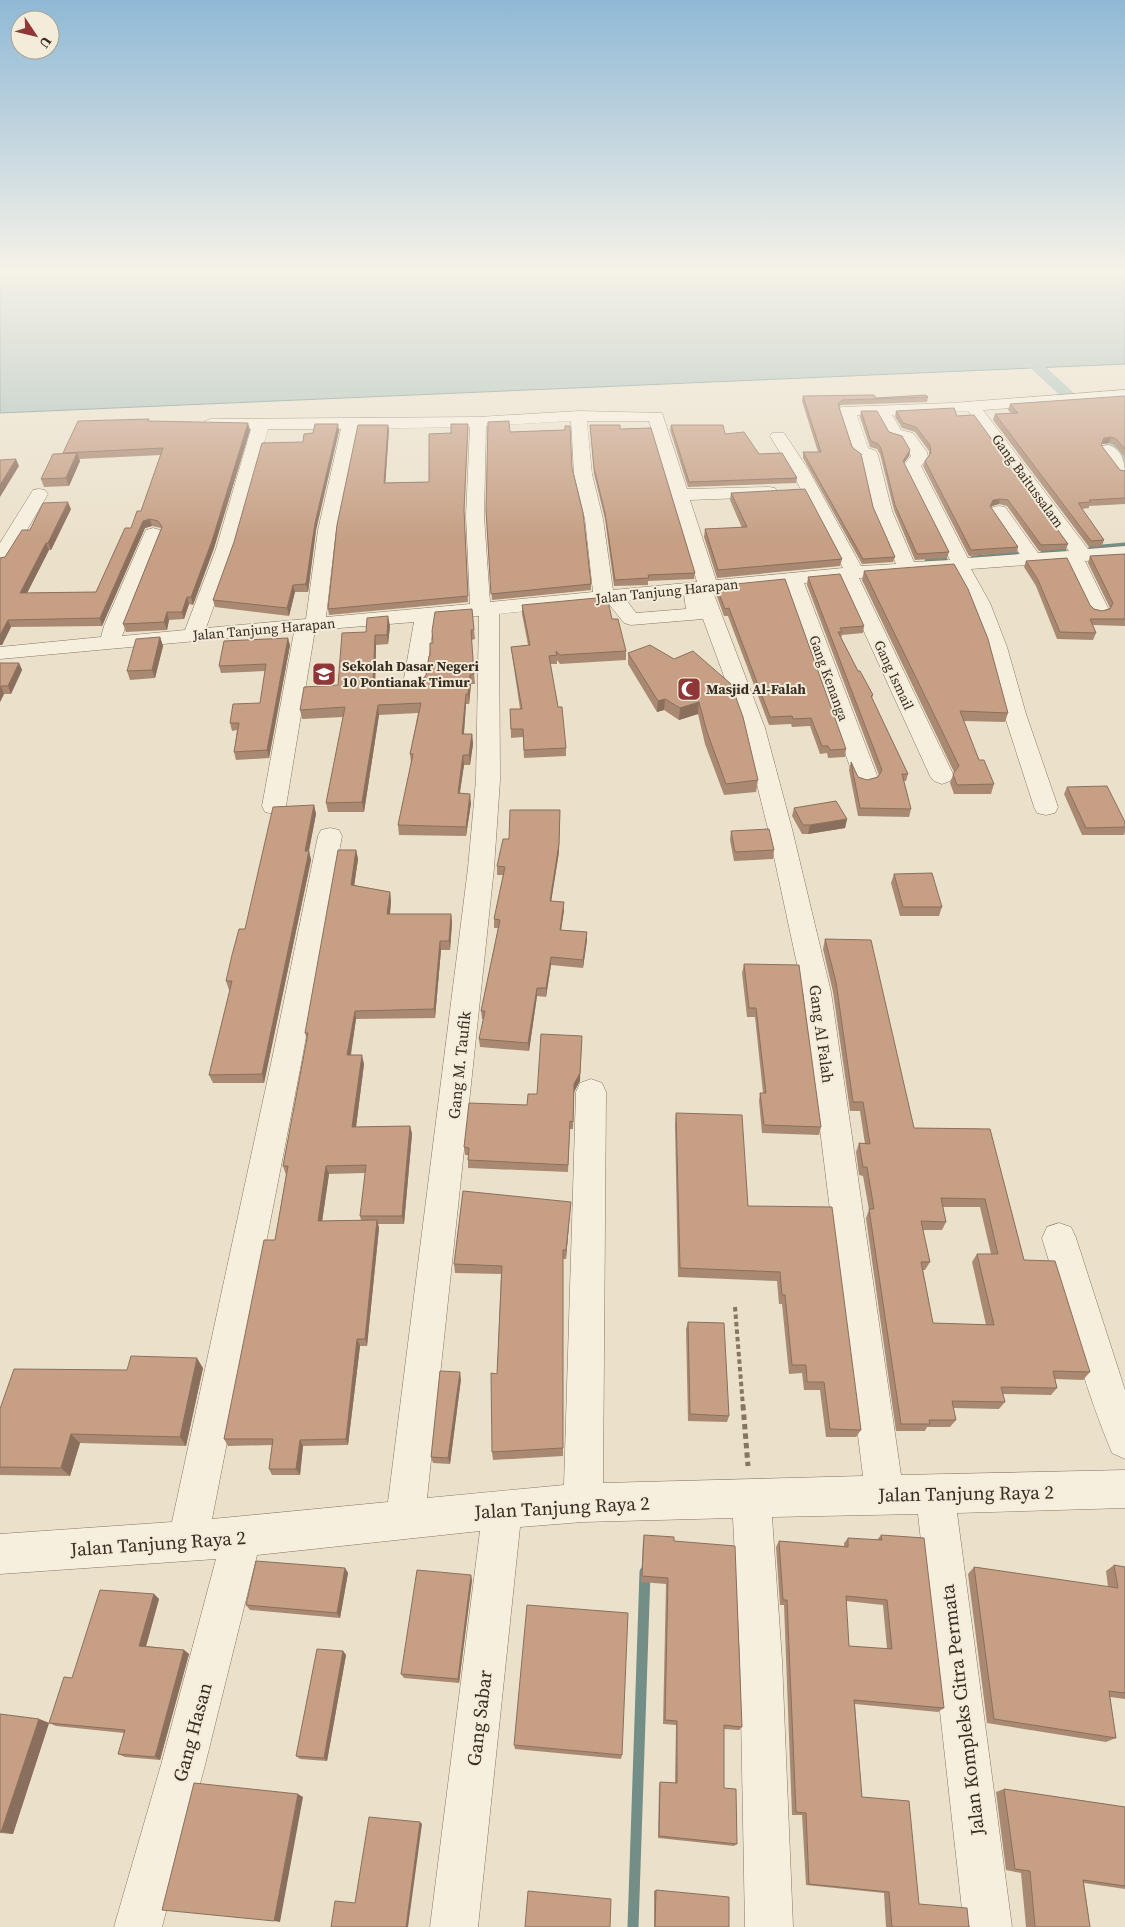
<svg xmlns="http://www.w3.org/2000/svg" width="1125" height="1927" font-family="'Source Serif 4',serif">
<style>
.water{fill:#abc0ba;stroke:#728e87}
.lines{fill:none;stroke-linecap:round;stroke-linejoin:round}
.stream-far1{stroke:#728e87;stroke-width:5}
.stream{stroke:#728e87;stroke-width:11}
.canal{fill:#abc0ba;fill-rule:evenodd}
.minor-casing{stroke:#877561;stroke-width:1}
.path-far1{stroke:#877561;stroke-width:4;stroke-dasharray:4.5 3;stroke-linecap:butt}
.path{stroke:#877561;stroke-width:5;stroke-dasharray:5.5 4;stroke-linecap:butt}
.minor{fill:#f6efde;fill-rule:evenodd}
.wall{fill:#aa8972;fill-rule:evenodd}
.shaded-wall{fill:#8b6f5d}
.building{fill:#c69f85;stroke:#8b6f5d;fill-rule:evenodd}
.labels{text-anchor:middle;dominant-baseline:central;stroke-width:4;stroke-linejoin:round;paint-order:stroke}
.far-street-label{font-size:14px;fill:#392d22;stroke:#f3ecda}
.far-poi-label{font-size:14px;font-weight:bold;fill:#392d22;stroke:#f3ecda;text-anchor:start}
.street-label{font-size:16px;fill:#392d22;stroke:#f3ecda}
.near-street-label{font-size:19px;fill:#392d22;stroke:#f3ecda}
</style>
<rect width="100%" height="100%" fill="#ebe1cb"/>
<path class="water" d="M0 272H1125V364L0 413Z"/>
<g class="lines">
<path class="stream-far1" d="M1091 548 1125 545
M1043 552 1064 550
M973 558 1016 554
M927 561 945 560"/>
<path class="stream" d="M633 1927 645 1572"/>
<path class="canal" d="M1013 340 1018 341 1095 413 1125 448V463L1119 461 1085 419 1008 347 1006 344Z"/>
<g class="minor-casing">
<path id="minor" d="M1125 390V400L983 410 1088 549 1125 546V558L1085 561 1109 610 1106 614 1099 616 1092 614 1089 610 1066 562 971 569 990 603 1007 647 1026 714 1058 807 1055 813 1046 815 1037 813 1034 807 1004 714 987 647 970 603 953 571 859 578 954 776 950 781 942 784 934 781 930 776 840 579 804 583 878 778 874 783 866 786 858 783 854 778 785 585 713 592 765 728 792 829 831 992 901 1475 1125 1470V1508L957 1513 1012 1927H964L918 1514 772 1517 782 1660 793 1927H745L740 1660 733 1518 583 1522 520 1527 478 1927H430L480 1531 257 1555 205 1765 162 1927H114L161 1765 216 1559 0 1574V1534L172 1522 272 1059 318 836 321 830 330 828 339 830 342 836 302 1059 212 1519 388 1502 468 868 476 780 479 616 434 620 425 684 422 689 414 690 406 689 403 684 414 622 315 630 286 806 283 812 274 814 265 812 262 806 294 632 0 659V647L101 637 104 626 144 534 146 530 153 528 160 530 162 534 122 636 185 630 216 549 251 429 205 427 203 424 205 421 211 419 478 417 579 411 662 413 687 489 769 487 775 488 778 492 775 496 769 497 690 500 716 580 843 568 790 469 770 436 772 433H784L808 469 861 566 896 564 874 511 862 458 853 451 839 410 841 407 952 403ZM968 411 1069 551 1038 553 1005 507 999 506 993 507 990 511 1020 554 968 558 921 466 928 457 927 452 913 433 901 430 892 415ZM857 415H877L889 437 902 440 911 456 903 466 950 560 914 562 892 511 878 455 876 451 868 448ZM571 421 574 474 585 519 593 592 490 602 484 516 486 426ZM587 421H649L697 582 613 590 603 519 592 474ZM470 427 466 516 470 604 326 617 336 530 357 429ZM268 429H341L318 530 306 619 206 628 234 549ZM684 595 686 609 636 613 627 601ZM608 603 624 623 631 625 703 619 743 728 768 829 803 992 863 1476 603 1483 606 1092 602 1083 591 1079 580 1083 576 1092 564 1485 427 1498 494 868 500 780 499 614Z
M1108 445C1123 449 1125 463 1125 476L1119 475 1100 450 1102 446Z
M39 489 45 490 48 494 10 559 7 563 0 565V543L33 490Z
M1059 1223 1071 1227 1076 1238 1125 1390V1459L1112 1453C1083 1384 1064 1310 1042 1238L1047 1227Z"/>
</g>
<path class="path-far1" d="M735 1307 743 1407"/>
<path class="path" d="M743 1405 748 1466"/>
<use href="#minor" class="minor"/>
</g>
<path class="wall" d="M803 396 876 398 928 397 927 402 841 405 839 407 873 507 895 557 893 562 862 564 803 458V452H818L802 401Z
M1125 396V464L1124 456 1114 445 1109 443 1102 444 1101 446 1120 470 1125 471V504L1089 506V508L1082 509 1104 540 1102 546 1089 547 993 420 995 414 1011 413 1008 410 1010 404Z
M861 411 889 432 910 450 909 456 904 463 949 552 947 558 915 560 894 510 880 454 877 449 870 447 860 417Z
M896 411 957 416 1068 544 1066 549 1039 551 1007 506 999 504 992 506 991 507 1018 547 1017 552 969 556 923 466 925 461 929 455V451L915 432 902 428 895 417Z
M149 421 250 430 214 548 193 605 189 604 184 619 169 620 167 630 126 632 123 624 161 529V528L152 526 145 528 102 626 11 627 2 645H0V558L5 557 30 530 71 509 51 550H49L27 593 96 592 131 528 141 511 161 455 79 459 80 461 69 486 44 487 41 479 63 453Z
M388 425 389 430 385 483 429 482 451 433 468 429 464 516 468 602 329 615 328 609Z
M590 425 620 429 695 573 694 579 648 581V585L614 586 605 519 594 474Z
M671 425 725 434 759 454 797 478 796 483 688 487 670 430Z
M565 426 591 584V590L492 600 486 510 510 432 565 430Z
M339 431 316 530 308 592H295L289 616 215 607 213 600 303 442 313 433Z
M731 493 842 559 840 566 717 578 704 537 705 529 742 528 730 500Z
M1125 554V626L1093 625 1096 633 1093 640 1057 639 1036 586 1024 567 1026 561 1090 605 1094 609 1102 611 1110 608 1088 563 1090 556Z
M864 571 1008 713 1005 722 963 721 979 760 994 784 991 794H954L950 783 954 772 862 580Z
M808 577 864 626 863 633 842 635 841 638 858 671 873 695 872 698 908 774 906 781H904L911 809 909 817 858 816 849 770 851 762 858 777 867 780 878 777 879 775 807 585Z
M716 586 846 749 845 757 828 758 827 753 820 754 810 726 792 727 791 724 769 725 728 616H724L716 594Z
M522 605 612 619 626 651V660L560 664 557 660V664H550L566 748V756L524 758 523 737 511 738 510 709H520L512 655 511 647 528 645 522 614Z
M390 626 388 644 376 645 375 683 421 681 426 675 430 656 433 643 432 631 474 630 475 639 471 640 475 684H471L469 704H466L464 734H472L473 744 470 765H464L460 793 471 803 466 836 399 835 398 825 411 763 410 754 418 713 379 715 364 812H328L326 803 343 717 302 719 300 710 338 685 366 632Z
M160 637 163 646 155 678 130 680 127 671Z
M290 645 269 758 236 760 234 752 237 730 232 731 230 723 260 703 265 671 221 673 219 666Z
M628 653 674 659 758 780 756 792 724 795 705 744 698 714 679 720 664 710 657 712 628 664Z
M0 663H19L22 670 11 694H4L0 702Z
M1067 787 1125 822V832L1124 835H1082L1064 794Z
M314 805 316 814 309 851 311 860 264 1083H213L209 1075 230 990H229L226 981 245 929Z
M794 808 847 819 845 828 808 834H802L792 816Z
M731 831 774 850 773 859 734 861 730 840Z
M356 850 358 859 354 885 390 892 391 901 390 914H451L452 923 450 950H441L435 1018 356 1019 351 1055 364 1064 356 1127 410 1126 412 1134 404 1224H378L379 1228 367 1346H360L348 1445 303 1446 300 1475H272L269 1469 272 1445 228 1446 224 1439 275 1240 286 1175 283 1166 307 1041 305 1033ZM365 1173 360 1216 361 1220 322 1221 329 1174Z
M559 852 551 901 564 910 561 930 587 932V940L583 968 551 965 546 997 537 996 529 1051 480 1047 479 1039 484 1019H482L481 1011 498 928H494V919L503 875H497V866Z
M894 874 942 907 939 916H900L891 883Z
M825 939 914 1128 990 1129 1024 1260 1090 1372 1083 1380 1055 1379 1057 1388 1051 1395 1003 1394 1005 1402 999 1409 953 1408 956 1420 950 1427H927L925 1431H896L866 1218 869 1210 863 1176 859 1175 856 1152 859 1143 865 1144 860 1111H850L833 992 823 949ZM943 1207H980L991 1254H977L972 1262 986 1325 933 1323 923 1270H925L930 1262 923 1230H942L946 1222Z
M744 964 821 1127 819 1135 762 1133 759 1101 760 1093H763L755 1017H747L742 973Z
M580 1081 574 1092 573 1129H570L568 1172 468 1168V1155H465L464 1147 527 1105 537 1094Z
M676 1113 748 1206 861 1430 856 1437H826L820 1390H804L802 1373 789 1374 782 1304H779L777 1281 678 1277 675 1123Z
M571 1202 566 1259H563V1456L493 1460 492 1452 497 1374 501 1274 455 1273 454 1264Z
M688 1322 729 1416 727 1422 688 1421 686 1329Z
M203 1368 186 1446 80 1443 70 1476 0 1475V1409L127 1370Z
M461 1379 450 1464 433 1463 431 1457Z
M644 1535 674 1541 742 1727 739 1730 724 1729V1788L737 1844 734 1846 658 1838 659 1785 660 1782 675 1783 676 1725 663 1724 666 1584 641 1582 643 1541Z
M881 1535 944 1708 938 1712 855 1704 862 1797 919 1904 970 1927H886L884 1893 806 1885 802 1815H792L784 1605H780L776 1547 779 1541 844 1546V1543L848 1538 877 1540ZM846 1601 883 1605 887 1649 849 1646Z
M1114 1565 1125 1567V1699L1110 1697 1116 1738 1106 1742 987 1723 968 1574 974 1567 1108 1587 1106 1571Z
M345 1568 348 1573 340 1618 250 1610 246 1605Z
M472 1580 459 1683 404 1678 401 1674Z
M154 1594 159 1599 146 1646 184 1650 189 1654 160 1760 125 1757 118 1754 124 1733 56 1726 49 1723 72 1678Z
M343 1651 346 1655 327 1761 300 1759 296 1756Z
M0 1714 39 1719 49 1723 13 1834 0 1833Z
M514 1745 622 1755 621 1759 515 1749Z
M1004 1789 1125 1807V1889L1084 1883 1090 1927H1026L1021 1873 1006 1870 996 1792Z
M656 1890 729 1927H654V1891Z"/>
<path class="shaded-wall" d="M248 423 250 430 214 548 193 605 191 597Z
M338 424 339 431 316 530 308 592 306 584 315 523Z
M388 425 389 430 385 489 384 483Z
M1111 437 1109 443 1102 444 1099 451 1104 438Z
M910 450 909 456 901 467 903 461Z
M77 453 80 461 69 486 66 478Z
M16 459 19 466 0 497V485Z
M1000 499 999 504 992 506 988 512 993 500Z
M68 502 71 509 51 550 48 543Z
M150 519 152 526 145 528 102 626 100 618 143 521Z
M46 543 49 550 23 601 20 593Z
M293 585 295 592 289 616 287 608Z
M187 597 189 604 184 619 182 612Z
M167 612 169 620 167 630 164 622Z
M388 616 390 626 388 644 387 635Z
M8 620 11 627 2 645H0V635Z
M375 635 376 645 375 693 373 684Z
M160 637 163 646 155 678 152 670Z
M288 638 290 645 269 758 267 750Z
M19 663 22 670 11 694 8 686Z
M470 675 471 684 469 704 468 694Z
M1 686 4 694 0 702V688Z
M466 694V704L463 744 462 734Z
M665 699 664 710 657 712 658 701Z
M699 702 698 714 679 720 680 708Z
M378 705 379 715 364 812 362 802Z
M472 734 473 744 470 765 469 755Z
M463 755 464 765 458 803V793Z
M470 794 471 803 466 836V827Z
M314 805 316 814 307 860 305 851Z
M560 810 559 852 550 909V901Z
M847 819 845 828 808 834 810 825Z
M356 850 358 859 353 894 351 885Z
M309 851 311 860 264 1083 262 1074Z
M390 892 391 901 389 924 387 914Z
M564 902V910L560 938V930Z
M451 914 452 923 450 950 449 941Z
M587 932V940L583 968V960Z
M440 941 441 950 435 1018 434 1009Z
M551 957V965L546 997V988Z
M537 988V996L529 1051 528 1043Z
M355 1011 356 1019 349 1064 347 1055Z
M582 1036 580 1081 574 1092 573 1129 574 1084Z
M362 1055 364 1064 355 1135 352 1127Z
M410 1126 412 1134 404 1224 402 1216Z
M326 1166 329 1174 321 1229 318 1221Z
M571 1202 570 1211 566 1259V1250Z
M377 1220 379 1228 367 1346 365 1339Z
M357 1339 360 1346 348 1445 346 1439Z
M197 1358 203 1368 186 1446 180 1437Z
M460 1372 461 1379 450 1464 448 1458Z
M71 1434 80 1443 70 1476 61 1468Z
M300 1440 303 1446 300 1475 296 1469Z
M345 1568 348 1573 340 1618 337 1613Z
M471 1575 472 1580 459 1683 458 1679Z
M154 1594 159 1599 145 1650 139 1646Z
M184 1650 189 1654 160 1760 155 1757Z
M343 1651 346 1655 327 1761 324 1758Z
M39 1719 49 1723 13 1834 1 1832Z
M298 1794 303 1797 280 1922 274 1921Z
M420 1822 422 1824 408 1927H406Z"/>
<path class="building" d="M874 395 876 398 926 395 928 397 842 400 838 404 852 447 861 454 873 507 895 557 863 559 803 452H821L803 396Z
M1125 396V449L1116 439 1111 437 1104 438 1101 445 1120 470 1125 471V498L1089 500 1091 502 1078 503 1104 540 1091 541 995 414 1018 413 1010 404Z
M954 408 957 416 974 415 1068 544 1041 545 1008 500 1000 499 993 500 990 506 1018 547 971 550 925 461 931 453 930 445 916 427 903 423 896 411Z
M861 411H877L889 432 902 436 910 450 903 461 949 552 917 554 895 505 881 448 878 444 871 441Z
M149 419 148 421 248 423 212 541 191 597H187L182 612H167L164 622 123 624 162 527 158 521 150 519 143 521 100 618 8 620 0 635V558L5 557 22 530H30L43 503 68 502 48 543H46L20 593 96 592 125 528H131L137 511H141L163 448 63 453 78 421Z
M509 421 510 432 565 430V426H570L572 468 583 513 591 584 491 594 486 510 488 422Z
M315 424H338L315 523 306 584 293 585 287 608 213 600 234 542 262 443 303 442 304 434 313 433Z
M451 424H468L464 510 468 596 328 609 337 525 358 425H388L384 483 429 482V434L451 433Z
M590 425H620V429L651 428 695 573 648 575 649 578 615 580 605 513 594 468Z
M671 425H723L725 434 744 432 759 454 782 453 797 478 689 482Z
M77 453 66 478 41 479 53 454Z
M16 459 0 485V460Z
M805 489 842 559 718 570 705 529 747 527 731 493Z
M1125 554V619H1090L1096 633 1060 632 1038 580 1026 561 1067 558 1090 605 1094 609 1102 611 1110 609 1113 603 1090 556Z
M954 564 968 589 988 639 1008 713 960 711 979 760H984L994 784 957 785 953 774 959 766 864 571Z
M840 574 864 626 840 628 842 632H838L858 671H860L873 695 871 696 908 774H902L911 809 860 808 851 762 858 777 867 780 878 777 882 770 808 577Z
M785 579 846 749 830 750 828 746H822L811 718 793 719 792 716 770 717 729 608 725 609 716 586Z
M607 597 612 619H618L626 651 560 655 556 651 557 655 549 656 558 707H562L566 748 524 750 523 729H511L510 709H522L511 647 530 645 522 605Z
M472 609 474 630H471L474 674 470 675 468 694H466L462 734H472L469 755H463L458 793 470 794 466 827 398 825 413 754H410L421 703 378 705 362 802 326 803 345 707 300 710 304 687 338 685 342 633 366 632 367 618 388 616 387 635H375L373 684 421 681 426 675 429 656H430V643H433L432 631 435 612Z
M160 637 152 670 127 671 136 639Z
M288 638 267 750 234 752 239 723H230L233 704 260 703 266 664 219 666 224 641Z
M650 645 674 659 693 651 731 684 743 717 758 780 726 784 707 732 699 702 680 708 665 699 658 701 628 653Z
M0 663H19L8 686H1L0 688Z
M1107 786 1125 822V827L1086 828 1067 787Z
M836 801 847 819 810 825H803L794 808Z
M314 805 305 851H309L262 1074 209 1075 232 981H226L232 955 239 929H245L273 807Z
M510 810H560L559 844 550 901 564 902 560 930 587 932 583 960 551 957 546 988H537L528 1043 479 1039 485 1011H481L500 920 494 919 505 867 497 866 503 839H509Z
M769 829 774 850 735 852 731 831Z
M338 850H356L351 885 390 892 387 914H451L449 941H440L434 1009 355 1011 347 1055H362L352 1127 410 1126 402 1216H360L366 1165 326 1166 318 1221 377 1220 365 1339H357L346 1439 300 1440 296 1469H269L273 1439H224L264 1240H275L288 1166H283L308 1033H305Z
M932 873 942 907H903L894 874Z
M825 939 871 940 914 1128 990 1129 1024 1260 1055 1261 1090 1372 1053 1371 1057 1388 1001 1387 1005 1402 952 1401 956 1420H929L930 1424H901L869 1209H874L867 1167H863L859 1143 870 1144 863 1102H853L836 982ZM941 1198 985 1199 998 1254H977L994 1325 933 1323 921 1262H930L921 1221 946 1222Z
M744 964 799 965 821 1127 764 1125 760 1093H766L756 1008H749Z
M541 1034 582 1036 580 1073 574 1084 573 1122 570 1121 568 1165 468 1160 469 1148 464 1147 469 1103 527 1105 528 1094H537Z
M676 1113 742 1115 748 1206 832 1207 861 1430 830 1429 824 1382H807L806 1365H792L785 1295H782L780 1272 680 1268Z
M463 1191 571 1202 566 1250H563V1448L492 1452 491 1373 497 1374 502 1266 454 1264Z
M688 1322 724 1323 729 1416 690 1414Z
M131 1356 197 1358 180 1437 71 1434 61 1468 0 1467V1409L14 1369 127 1370Z
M440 1371 460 1372 448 1458 431 1457Z
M644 1535 674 1537V1541L735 1546 742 1727 724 1725V1788L736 1789 737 1844 659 1836 660 1782 677 1783V1721L665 1720 668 1578 642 1576Z
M881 1535 924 1538 944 1708 854 1700 862 1797 909 1801 919 1904 967 1908 969 1927H970H892L889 1892 809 1884 806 1813 796 1812 787 1600H783L779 1541 848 1547V1538L882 1540ZM846 1596 887 1600 892 1649 849 1646Z
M256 1561 345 1568 337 1613 246 1605Z
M1114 1565 1125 1567V1693L1109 1691 1116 1738 994 1719 974 1567 1118 1588Z
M417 1570 471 1575 458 1679 401 1674Z
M100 1590 154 1594 139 1646 184 1650 155 1757 118 1754 125 1730 49 1723 64 1677 72 1678Z
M527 1605 628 1613 622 1755 514 1745Z
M317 1649 343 1651 324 1758 296 1756Z
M0 1714 39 1719 1 1832H0Z
M194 1783 298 1794 274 1921 162 1910Z
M1004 1789 1125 1807V1886L1083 1880 1090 1927H1035L1030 1871 1015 1869Z
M369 1817 420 1822 406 1927H331L335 1901 355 1903Z
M656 1890 729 1897V1927H655Z
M528 1891 611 1899 610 1927H525Z"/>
<linearGradient id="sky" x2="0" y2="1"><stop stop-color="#8fb9d6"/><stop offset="0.5" stop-color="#f6f2e8"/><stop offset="1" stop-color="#f6f2e8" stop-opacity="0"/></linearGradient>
<rect width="1125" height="541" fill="url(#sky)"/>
<defs>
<g id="school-square" transform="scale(1.25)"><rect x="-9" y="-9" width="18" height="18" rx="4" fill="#903637" stroke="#f3ecda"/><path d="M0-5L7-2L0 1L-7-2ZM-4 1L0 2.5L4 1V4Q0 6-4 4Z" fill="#fff"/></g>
<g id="mosque-square" transform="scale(1.25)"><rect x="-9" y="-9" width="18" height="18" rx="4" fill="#903637" stroke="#f3ecda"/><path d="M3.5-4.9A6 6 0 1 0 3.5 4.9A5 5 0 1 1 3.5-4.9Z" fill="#fff"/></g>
</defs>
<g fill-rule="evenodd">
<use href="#school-square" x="324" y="674"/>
<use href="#mosque-square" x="689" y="689"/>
</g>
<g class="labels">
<g class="far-street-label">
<text transform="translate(1028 481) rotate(54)">Gang Baitussalam</text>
<text transform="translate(667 591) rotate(-6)">Jalan Tanjung Harapan</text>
<text transform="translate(264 629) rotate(-5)">Jalan Tanjung Harapan</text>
<text transform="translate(894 675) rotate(65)">Gang Ismail</text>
<text transform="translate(829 678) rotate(70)">Gang Kenanga</text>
</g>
<g class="far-poi-label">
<text x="342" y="666">Sekolah Dasar Negeri<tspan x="342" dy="16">10 Pontianak Timur</tspan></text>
<text x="706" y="689">Masjid Al-Falah</text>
</g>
<g class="street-label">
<text transform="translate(822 1034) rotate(82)">Gang Al Falah</text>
<text transform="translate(459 1065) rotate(-84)">Gang M. Taufik</text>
</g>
<g class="near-street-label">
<text transform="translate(966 1493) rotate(-1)">Jalan Tanjung Raya 2</text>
<text transform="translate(562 1507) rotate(-3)">Jalan Tanjung Raya 2</text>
<text transform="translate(158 1543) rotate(-4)">Jalan Tanjung Raya 2</text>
<text transform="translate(962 1710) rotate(-97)">Jalan Kompleks Citra Permata</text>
<text transform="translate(479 1718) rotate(-83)">Gang Sabar</text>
<text transform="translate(192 1732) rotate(-75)">Gang Hasan</text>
</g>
</g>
<g transform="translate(35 35) rotate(125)"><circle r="24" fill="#f3ecda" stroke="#a9a090"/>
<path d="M0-4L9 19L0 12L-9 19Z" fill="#903637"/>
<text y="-8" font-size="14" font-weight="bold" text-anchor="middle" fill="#392d22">U</text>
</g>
</svg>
